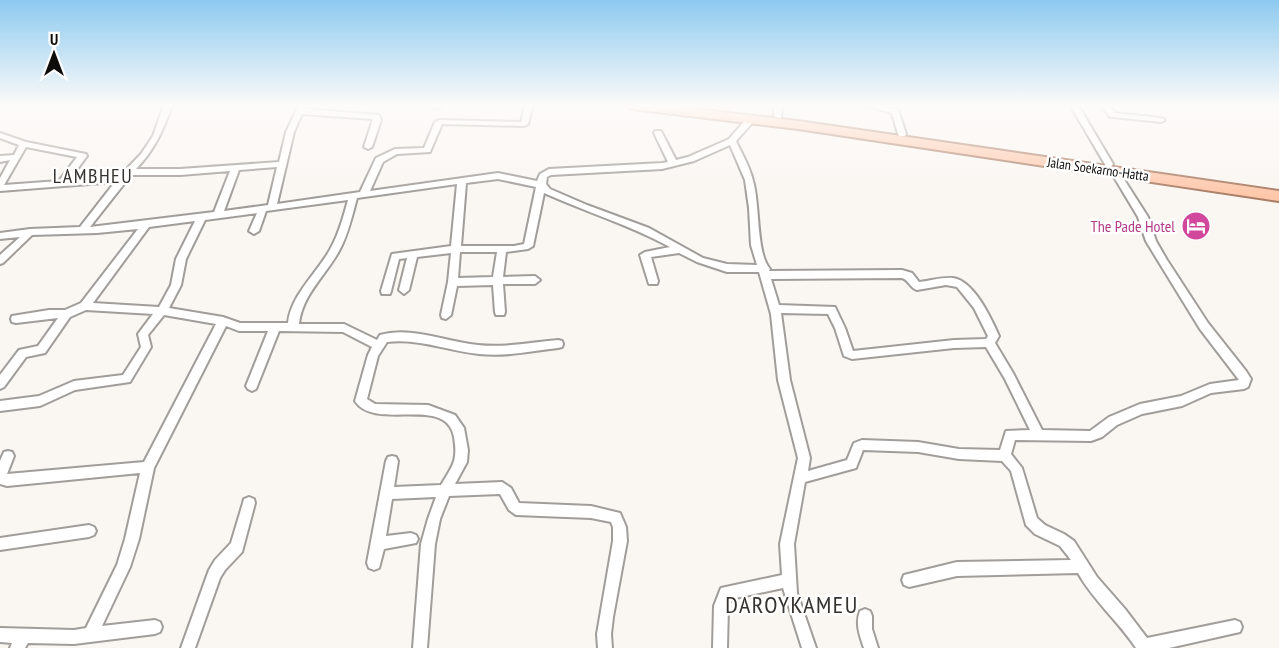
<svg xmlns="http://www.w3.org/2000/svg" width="1279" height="648" font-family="'PT Sans Narrow',sans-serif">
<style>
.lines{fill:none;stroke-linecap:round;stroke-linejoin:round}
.minor-casing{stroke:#a19d9a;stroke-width:4}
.trunk-casing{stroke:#aa7c64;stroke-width:4}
.minor{fill:#fff;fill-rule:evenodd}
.trunk{fill:#fec7aa;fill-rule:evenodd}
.labels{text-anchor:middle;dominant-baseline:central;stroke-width:5;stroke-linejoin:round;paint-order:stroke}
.far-street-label{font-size:14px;fill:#0e0c0b;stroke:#fff}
.hotel-label{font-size:16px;fill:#b23c85;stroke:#fff;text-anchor:end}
.quarter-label{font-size:20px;letter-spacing:1.5px;fill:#35322f;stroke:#fff}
.near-quarter-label{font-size:24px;letter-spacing:1.5px;fill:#35322f;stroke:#fff}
</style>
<rect width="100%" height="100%" fill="#faf6f2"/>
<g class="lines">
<g class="minor-casing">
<path id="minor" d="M164 105H172C163 131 155 149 136 169H180L279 162 286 132 299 105H305V109L379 115 381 120 372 147 368 149 364 147 373 119 302 114 294 132 277 204 360 192 376 158 395 149 424 148 435 122 439 120 521 122 525 105H533L528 124 524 126 442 124 430 152 397 154 383 162 370 191 498 173 537 181 540 174 549 169 662 163 668 162 654 133 655 131H661L676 160 688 157 729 139 748 117H754V121L736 141C742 154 750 167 753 181 760 203 756 254 770 269L769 271 902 270 912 273 919 282C930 281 942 277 953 278 974 281 991 318 999 336L995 343 1013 373 1042 430 1090 431 1109 417 1140 404 1181 396 1210 384 1239 380 1200 329 1160 264 1146 241 1138 217 1111 172 1115 169 1118 170 1148 217 1156 241 1167 260 1208 323 1246 371 1251 379 1248 387 1244 389 1211 393 1182 406 1142 414 1117 425 1102 437 1091 441 1015 440 1011 454 1022 468 1037 518 1045 525 1064 534 1074 541 1097 577 1125 609 1147 638 1235 620 1240 622 1242 627 1240 632 1169 648H1136C1119 622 1093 600 1078 573L957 576 909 587 904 585 902 580 904 575 957 562 1071 560 1060 546 1035 534 1026 525 1011 471 1002 461 959 459 918 452 863 450 856 468 805 482 794 544 797 593 816 648H802L783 588 731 599 728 606 727 648H713L714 606 721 588 782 575 780 544 798 458 778 380 771 314 759 272H727L697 262 679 253 651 257 658 281 657 284H649L640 255 645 252 670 247C630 225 586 212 544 193L533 246 528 249 506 252 503 277 535 276 540 280 535 284H503L505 312 504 315H496L495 312 493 285 457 286 451 315 446 319 442 318 441 315 448 282 451 253 417 257 409 290 404 294 399 290 407 258 399 259 391 291 390 294H382L381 291 392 254 451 246 457 184 357 198C352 216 348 235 339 251 326 275 302 295 299 324H344L377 340 380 335C412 326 446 342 478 345 505 348 532 342 558 340L562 341 563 344 562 347 558 348C532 351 505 357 479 354 448 351 419 338 387 342L378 356 367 399 375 404 428 405 455 415 464 428 468 450 467 462 455 484 502 482 511 488 519 503 591 506 620 513 626 527 627 541 613 617 611 634 612 648H598L597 634 613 541V527L611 522 591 518 516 515 509 510 500 494 449 496 440 519 435 544 427 648H413L421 544 428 519 436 497 392 499 386 536 411 533 416 535 418 539 416 543 384 549 379 568 374 570 369 568 367 563 386 461 388 457 392 456 396 457 398 461 394 487 441 485C453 465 458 461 454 437 446 394 375 432 355 401L368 355 372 347 343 332 279 331 256 389 252 391 248 389 246 386 268 331H239L226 326 154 468 139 539 130 567 102 626 155 620 160 622 162 627 160 632 155 634 74 644 28 643 25 648H10L12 643 0 642V628L74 630 86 628 117 565 125 539 140 473 7 486 0 484V461L4 452 8 451 12 452 14 456 7 474 144 462 216 324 164 315 148 335 151 347 130 382 75 390 40 406 0 411V401L39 396 74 381 123 375 141 347 138 334 153 314 86 310 70 317 45 353 26 357 4 387 0 389V375L19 350 38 346 58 318 16 323 12 322 11 319 12 316 49 310H65L81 303 138 229 97 233 32 235 3 263 0 264V255L20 237 0 239V233L30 229 80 227 115 182 0 191V178L10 160 0 162V156L14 155 19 145 0 138V133L26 142 86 154 87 156 69 180 120 176 141 154 153 136ZM730 145 745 180 749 208 751 245 757 265 727 264 703 258 649 228 587 205 550 189 546 184 547 177 551 175 662 169 694 161ZM26 147 77 157 59 181 4 185ZM277 167 268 205 224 211 239 170ZM230 171 214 212 90 227 131 175H180ZM498 179 536 187 524 244 514 246H461L466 183ZM348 200C343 218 338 237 328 253 314 276 291 296 288 323H240L223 317 169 308 181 285 186 259 205 220 257 213 249 231 254 234 259 231 266 211ZM195 221 176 259 171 285 159 307 93 303 149 227ZM460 252H497L493 277 458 278ZM902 278C909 280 910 288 917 290L946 285 957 287 974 308 988 336 986 339 954 340 853 351 845 328 835 307 779 305 771 279ZM781 313 828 314 835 328 844 356 852 359 954 348 986 347 1005 379 1030 430 1006 431 1000 450 959 449 918 442 862 440 854 443 847 460 808 471 810 458 790 380Z
M435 105H444L438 108H435Z
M774 105H782L781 118H778L774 116Z
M864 105H877L898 110 906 134 905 136H899L898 134 892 113Z
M1070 105H1078L1113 164 1112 166H1106Z
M1101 105H1109L1115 113 1161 118 1165 120 1161 122 1113 117H1110Z
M249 497 254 499 255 503 242 552 225 570 220 578 195 648H181L209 570 215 560 231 543 243 503 244 499Z
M89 525 94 527 96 531 94 535 89 537 0 550V538Z
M865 609 870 611 872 616V629L878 648H864C860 636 855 624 860 611Z"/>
</g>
<g class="trunk-casing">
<path id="trunk" d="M626 105H662L798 121 1279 191V201L798 129 632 109Z"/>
</g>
<use href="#minor" class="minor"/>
<use href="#trunk" class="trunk"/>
</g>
<linearGradient id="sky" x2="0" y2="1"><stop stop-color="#8dcaf0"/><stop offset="0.54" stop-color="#fdfbf9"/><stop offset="1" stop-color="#fdfbf9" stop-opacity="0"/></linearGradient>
<rect width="1279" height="196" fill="url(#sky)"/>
<defs>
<g id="hotel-disc" transform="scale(1.5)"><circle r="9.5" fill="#d1479c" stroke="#fff"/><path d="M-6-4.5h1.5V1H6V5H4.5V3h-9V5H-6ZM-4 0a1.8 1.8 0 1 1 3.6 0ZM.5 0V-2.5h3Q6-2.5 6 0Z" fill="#fff"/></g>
</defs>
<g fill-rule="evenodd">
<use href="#hotel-disc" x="1196" y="226"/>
</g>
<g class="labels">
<g class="far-street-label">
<text transform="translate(1098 169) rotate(8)">Jalan Soekarno-Hatta</text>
</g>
<g class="hotel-label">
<text x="1175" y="226">The Pade Hotel</text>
</g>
<g class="quarter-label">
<text x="93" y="176">LAMBHEU</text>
</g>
<g class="near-quarter-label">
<text x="792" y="604">DAROYKAMEU</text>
</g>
</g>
<g transform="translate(54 54)" stroke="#ffffff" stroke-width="4.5" paint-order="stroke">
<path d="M0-4.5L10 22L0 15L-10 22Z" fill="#0e0c0b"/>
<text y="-9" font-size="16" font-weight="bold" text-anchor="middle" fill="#0e0c0b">U</text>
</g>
</svg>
